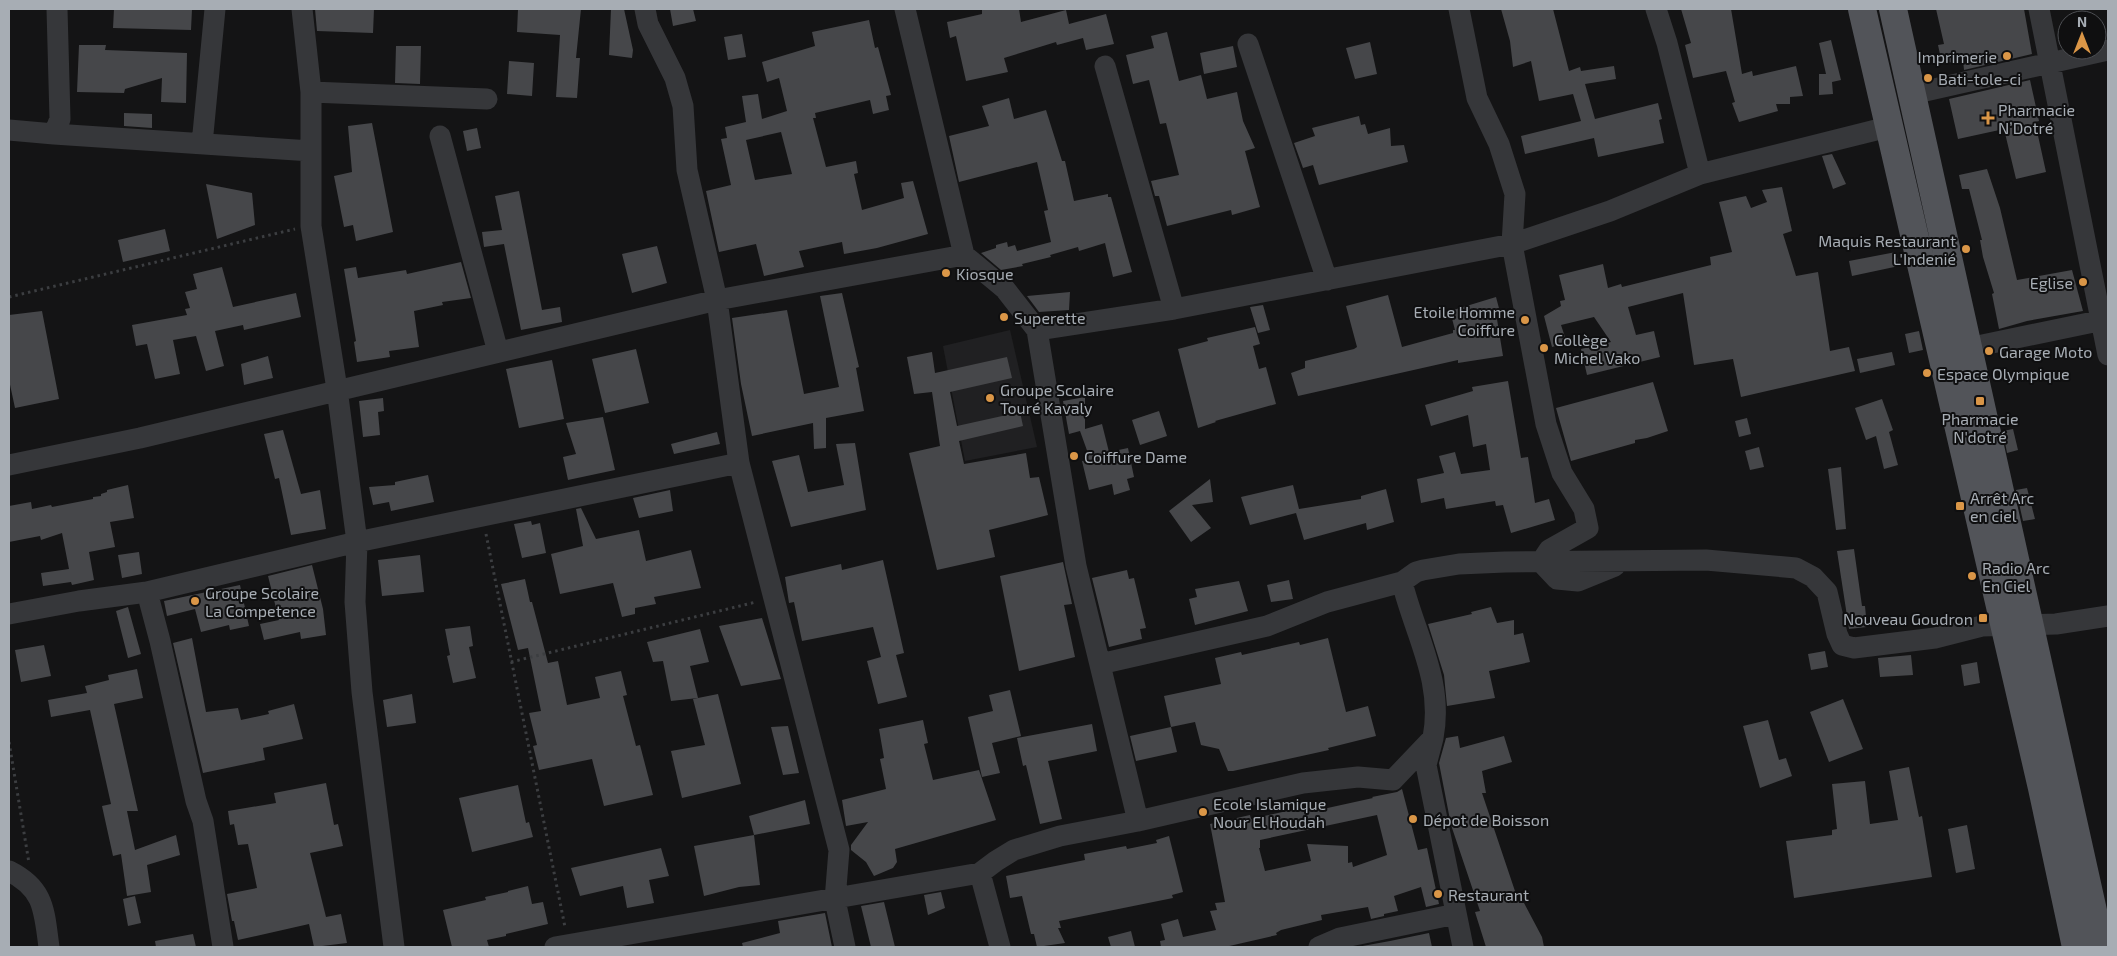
<svg xmlns="http://www.w3.org/2000/svg" width="2117" height="956" font-family="'Exo 2',sans-serif">
<style>
.built{fill:#202022}
.building{fill:#46474a;fill-rule:evenodd}
.lines{fill:none;stroke-linecap:round;stroke-linejoin:round}
.path{stroke:#3c3e41;stroke-width:3;stroke-dasharray:2.5 4;stroke-linecap:butt}
.minor{stroke:#36373a;stroke-width:21}
.major{stroke:#525459;stroke-width:28}
.poi-dot{fill:#da9647;stroke:#0f0f10;stroke-width:2}
.labels{text-anchor:middle;dominant-baseline:central;stroke-width:4;stroke-linejoin:round;paint-order:stroke}
.poi-label{font-size:16px;fill:#a7adb4;stroke:#0f0f10;text-anchor:start}
</style>
<rect width="100%" height="100%" fill="#141415"/>
<path class="built" d="M1010 330 1037 447 965 461 943 346Z"/>
<path class="building" d="M114 9H192L191 30 113 28Z
M315 9H374L373 33 317 31Z
M518 9H581L576 58H580L577 98 556 97 560 35 517 32Z
M611 9H624L633 50 632 58 609 55Z
M670 9H693L696 21 673 26Z
M982 9H1019L1021 22 1066 10 1069 24 1106 14 1114 44 1086 50 1083 38 1057 45 1056 42 1004 58 1008 72 966 81 956 36 950 38 947 22 982 14Z
M1501 9H1553L1569 71 1580 67 1581 71 1614 66 1616 79 1585 84 1595 119 1658 103 1662 119 1659 120 1664 143 1598 157 1594 138 1525 154 1521 136 1581 121 1573 94 1539 101 1531 61 1513 67 1510 41Z
M1681 9H1731L1742 74 1752 71 1753 76 1796 66 1803 96 1790 97V104H1776L1778 111 1739 122 1732 103 1735 102 1726 71 1693 78 1685 45 1691 43Z
M1936 9H2024L2032 54 1964 70 1963 60 1942 64 1938 45 1944 44Z
M869 20 875 48 878 47 891 95 886 96 889 110 873 114 870 100 815 113 816 118H813L826 167 856 161 858 173 854 174 862 210 904 198 901 183 913 181 928 234 877 248 844 254 842 242 799 251 804 267 764 276 756 244 719 252 706 191 731 185 721 139 727 138 725 127 746 122 742 96 758 94 762 119 787 111 779 78 767 82 762 62 815 46 812 32ZM781 132 792 174 755 180 746 140Z
M1167 32 1179 81 1201 75 1207 99 1237 92 1243 121 1255 148 1245 151 1260 207 1232 215 1231 210 1167 226 1159 196H1155L1151 181 1179 175 1166 123 1160 124 1149 80 1133 84 1126 55 1154 48 1151 36Z
M742 34 746 57 728 60 724 37Z
M1831 40 1841 80 1832 82 1833 94 1819 95V74H1826L1819 43Z
M1370 42 1377 74 1355 79 1346 48Z
M79 45H106L105 50 187 53 186 103 161 102 162 78 125 89 124 93 77 92Z
M396 46H421L420 84 395 83Z
M1233 46 1237 67 1204 74 1200 53Z
M509 61 534 63 532 96 507 94Z
M2030 80 2039 121 2035 122 2046 172 2016 179 2004 129 1958 139 1949 99Z
M1009 98 1014 119 1046 110 1062 161H1065L1074 201 1108 194V197H1111L1132 272 1113 277 1105 243 1079 251 1078 247 1050 255 1051 257 1022 264 1023 266 1001 270 981 253 996 248V245L1007 242 1008 247 1015 245 1017 251 1051 242 1044 211 1048 210 1037 162 959 182 949 136 989 126 982 106Z
M124 113 152 114V128L124 126Z
M1359 116 1361 125 1365 124 1368 134 1390 128 1391 146 1404 145 1408 162 1319 185 1313 165 1303 168 1294 143 1315 136 1312 128Z
M372 123 393 232 356 241 353 225 344 227 334 176 352 172 348 126Z
M477 128 481 148 467 151 463 131Z
M1832 154 1846 184 1833 189 1822 156Z
M1987 169 2000 208 2017 280 2072 270 2083 311 2027 321 1999 329 1992 294 1994 293 1983 257 1980 240H1982L1969 189H1962L1959 175Z
M206 184 252 193 255 225 217 239Z
M1782 187 1792 231 1783 234 1796 276 1818 272 1830 351 1849 347 1855 371 1741 397 1733 359 1694 365 1683 293 1628 307 1636 335 1654 331 1660 357 1587 375 1581 349 1611 342 1594 317 1561 325 1567 343 1552 347 1544 316 1561 306 1560 301 1565 300 1559 275 1603 264 1608 288 1621 284 1622 287 1711 265 1710 257 1732 252 1719 202 1746 196 1751 208 1767 202 1762 190Z
M519 191 542 310 560 307 562 322 521 330 504 244 484 247 482 232 502 230 495 196Z
M165 229 170 251 123 262 118 240Z
M657 246 667 283 632 293 622 254Z
M1896 252 1899 266 1852 276 1849 261Z
M461 262 471 298 442 302 443 305 414 311 419 347 389 351 390 357 357 362 354 342 356 341 344 269 356 267 358 278 406 270 407 274Z
M222 267 233 307 296 293 301 317 244 330 243 325 215 331 224 366 206 371 196 336 173 340 180 374 155 379 147 344 136 346 132 325 187 315 185 309 190 308 185 292 197 289 193 274Z
M1070 292 1069 310 1039 312 1027 296Z
M842 293 859 367 856 368 864 411 826 418V448L814 449 813 423 752 436 741 384 732 318 787 310 804 394 839 387 820 296Z
M1388 295 1402 347 1453 333V330H1455L1450 311 1496 297 1500 312 1496 313 1503 356 1458 363V360L1298 396 1291 373 1305 368V361L1354 349 1357 347 1346 306Z
M1263 305 1270 330 1258 333 1250 307Z
M42 311 59 399 15 408 9 380V315Z
M1255 327 1260 344 1253 346 1259 369 1266 367 1276 404 1215 421 1216 422 1198 428 1178 349 1208 341 1207 338Z
M1919 331 1923 350 1909 353 1905 334Z
M636 349 649 403 605 413 592 359Z
M932 352 935 373 1007 357 1012 378 950 392 957 426 1020 412 1023 426 959 441 964 464 1026 453 1030 478 1039 477 1048 515 989 530 995 557 937 570 909 453 940 446 932 392 914 394 907 357Z
M1892 352 1895 365 1860 373 1857 359Z
M268 356 273 378 244 385 241 364Z
M552 360 564 419 519 428 506 369Z
M1508 381 1521 458 1528 457 1535 503 1549 499 1555 520 1511 533 1503 505 1496 506 1495 501 1446 509 1444 498 1421 503 1417 479 1444 473 1439 456 1455 452 1461 474 1490 470 1486 444 1473 447 1468 415 1431 426 1425 405 1473 391 1472 387Z
M1653 382 1668 431 1647 438 1635 440V443L1571 461 1556 408Z
M1085 397V429L1102 424 1109 452 1128 448 1134 477 1127 479 1130 490 1114 495 1112 484 1089 490 1082 461 1087 460 1086 456H1089L1080 431 1069 434 1063 401Z
M383 398 384 411 378 412 380 435 363 437 359 401Z
M1882 399 1893 430 1889 432 1898 465 1884 469 1876 436 1866 440 1855 408Z
M1159 411 1167 436 1140 445 1132 420Z
M603 417 615 470 568 480 563 457 576 454 566 423Z
M1747 418 1751 434 1739 437 1735 421Z
M2013 429 2018 450 2007 453 2003 431Z
M283 430 301 494 320 490 326 529 291 535 279 478 275 479 264 434Z
M717 432 720 444 674 454 671 444Z
M855 443 866 510 791 527 772 461 799 455 808 492 844 485 836 444Z
M1759 447 1764 467 1750 470 1745 451Z
M1841 467 1846 529 1836 530 1828 469Z
M428 475 434 502 391 511 389 502 373 505 369 487 395 485V482Z
M1210 479 1213 502 1192 505 1211 528 1191 542 1169 511Z
M128 485 134 518 110 522 115 547 89 552 94 580 72 585 71 582 43 586 41 573 69 569 62 533 41 540 40 536 9 542V506L31 502 32 509 51 505 52 507 93 499V497L101 496V494L107 492V490Z
M1293 485 1299 509 1361 499V496L1386 489 1394 522 1367 530 1366 523 1304 540 1296 513 1250 525 1241 497Z
M2027 488 2035 519 2023 521 2016 490Z
M670 490 673 511 639 518 633 498Z
M581 508 596 539 639 530 646 561 691 550 701 588 654 597 656 604 635 608V614L622 617 613 583 560 594 551 554 583 546 576 509Z
M531 521 532 525 540 523 546 553 522 558 514 524Z
M1854 549 1862 606H1865L1867 627 1849 629 1837 551Z
M139 552 142 574 122 578 118 555Z
M420 555 424 592 382 596 378 560Z
M883 560 904 653 896 655 907 697 878 704 867 661 881 657 873 627 802 641 794 602 789 603 785 577 841 564 842 570Z
M1063 562 1072 604 1064 605 1075 657 1019 671 1000 576Z
M312 565 323 609 326 635 301 639 300 632 264 640 260 624 279 620 268 576Z
M1127 570 1129 579 1134 578 1146 628 1140 629 1142 639 1109 647 1092 578Z
M525 579 530 602H532L548 663 558 661 567 705 600 698 595 677 621 671 627 695 623 696 636 746 640 745 653 795 604 806 592 759 539 770 533 746 537 745 529 713 541 711 528 648 518 650 501 584Z
M1289 580 1293 599 1271 602 1267 585Z
M1239 581 1248 611 1195 625 1189 599 1197 597 1195 589Z
M240 585 249 626 230 630 229 625 201 632 195 609 167 616 164 601Z
M128 607 141 654 128 658 116 611Z
M1491 607 1497 623 1514 620V635L1523 633 1530 662 1489 671 1495 698 1447 706 1444 675 1428 624 1472 614 1471 612Z
M762 618 781 679 741 686 719 626Z
M470 626 473 646 469 647 476 678 453 683 447 656 450 655 445 629Z
M700 629 709 662 690 666 698 698 671 701 663 661 653 662 647 642Z
M192 638 206 712 238 708 241 720 269 714 268 711 294 704 303 739 263 748 265 760 203 773 173 643Z
M1328 638 1346 712 1368 706 1376 736 1328 748 1329 750 1233 771H1228L1219 749 1201 745 1195 722 1171 727 1164 696 1221 684 1215 658 1241 652 1242 655 1299 642 1300 645Z
M44 645 51 676 21 682 15 650Z
M1825 651 1828 667 1811 670 1808 654Z
M1911 655 1913 675 1880 677 1878 658Z
M1977 662 1980 683 1964 686 1961 665Z
M137 669 143 698 114 704 138 811H127L135 850 176 835 180 855 147 865 151 892 127 896 121 854 113 856 102 806 111 804 90 710 51 717 48 700 87 693 85 686 109 680 108 675Z
M1010 690 1021 736 992 743 1000 773 982 777 968 717 993 711 989 695Z
M412 694 416 723 387 727 383 700Z
M718 694 741 784 682 798 671 751 705 745 693 699Z
M1843 699 1863 749 1829 762 1810 712Z
M923 720 928 743 924 744 933 780 979 770 996 820 895 849 897 862 893 868 874 876 866 862 851 850V845L868 822 846 826 842 800 886 789 880 759 884 758 879 729Z
M1768 720 1779 760 1786 758 1792 776 1760 788 1743 726Z
M1092 724 1097 751 1048 761 1062 819 1040 824 1026 765 1023 766 1017 738Z
M788 726 799 773 783 775 771 727Z
M1171 727 1177 752 1136 761 1130 736Z
M1458 736 1460 748 1504 736 1512 762 1482 771 1486 793H1482L1519 903H1524L1542 937 1544 947H1486L1475 912 1480 911 1451 825 1439 763 1446 738Z
M1909 767 1919 817 1922 816 1932 877 1794 898 1786 841 1832 835V830L1837 829 1832 784 1865 781 1870 824 1898 820 1889 771Z
M326 783 334 825 338 824 343 846 310 853 326 917 341 914 347 943 314 947 309 924 238 940 234 921H232L227 894 257 888 248 844 238 845 234 824 230 825 228 811 276 803 274 793Z
M518 785 526 823 529 822 533 837 472 852 459 798Z
M1402 789 1418 850 1427 848 1439 904 1426 907 1421 887 1394 896 1398 911 1384 914V916L1371 919 1368 907 1321 915 1322 920 1281 930 1276 933 1277 935 1225 947H1161L1160 941 1165 940 1161 924 1178 919 1183 937 1216 930 1210 911 1217 910 1215 903 1225 902 1210 824 1250 815 1251 819 1296 809 1297 812 1323 806V809L1373 798 1372 797 1397 792ZM1377 815 1387 855 1353 867 1352 862 1348 863V846L1307 844 1311 861 1265 871 1259 848H1260V840Z
M805 800 810 824 754 835 749 816Z
M1967 825 1975 869 1956 873 1948 829Z
M754 835 760 885 739 887 704 896 694 846Z
M1169 836 1183 892 1172 895 1173 898 1059 921 1061 928H1058L1065 943 1037 947 1034 934H1031L1022 896 1010 898 1006 876 1085 860 1084 854 1126 846 1127 849 1157 843 1156 840Z
M661 848 669 876 649 880 654 903 627 908 623 886 580 896 571 868Z
M528 886 532 904 543 902 548 924 506 934V936L487 940 489 947H452L443 910 486 900 485 897 508 892V891Z
M941 892 945 908 928 915 924 895Z
M135 896 141 923 128 926 123 899Z
M884 902 895 947H871L861 906Z
M825 913 832 947H743L742 943 780 933 778 921Z
M1131 931 1135 947H1111L1108 937Z
M1429 933 1432 947H1357L1390 941Z
M193 934 196 947H156L155 941Z"/>
<g class="lines">
<path class="path" d="M9 297 295 229
M486 534 565 927
M511 662 756 602
M9 742 29 863"/>
<path class="minor" d="M302 9 311 92V226L337 389 357 542 355 602 362 692 394 947
M645 9 648 24 675 78 683 106 687 170 717 300 739 463 839 850 835 900 845 947
M905 9 964 255 1005 289 1037 330 1174 309 1512 244 1610 211 1700 174 1888 127
M1459 9 1477 98 1499 144 1515 194 1512 244 1546 424 1562 473 1584 509 1588 528 1549 550 1541 562 1557 579 1578 581 1615 566
M1656 9 1667 43 1700 174
M2039 9 2108 355
M1248 44 1327 280
M1105 66 1174 309
M311 92 487 99
M1912 94 2108 50
M9 130 54 134 60 119 57 9
M54 134 311 151
M440 136 498 352
M202 144 215 9
M1037 330 1076 566 1138 821
M1968 348 2108 319
M9 465 140 438 717 300 964 255
M147 592 160 641 196 801 203 821 223 947
M9 614 79 601 147 592 357 542 739 463
M1100 664 1267 626 1327 602 1402 582
M1433 738C1444 681 1415 635 1402 582L1416 572 1423 570 1459 564 1505 562 1706 560 1796 568 1813 577 1827 592 1837 634 1842 645 1854 648 1935 638 1982 626 2056 624 2108 616
M9 871C45 889 44 911 49 947
M980 873 1000 947
M555 947 980 873 996 861 1014 850 1060 836 1138 821 1303 783 1358 777 1393 780 1433 738 1426 765 1463 947
M1319 947 1340 938 1456 914"/>
<path class="major" d="M1862 9 2042 788 2076 947
M1893 9 2101 947"/>
</g>
<g class="poi-dot">
<circle cx="2007" cy="56" r="5"/>
<circle cx="1928" cy="78" r="5"/>
<path d="M1985.5 110.5h5v5h5v5h-5v5h-5v-5h-5v-5h5z"/>
<circle cx="1966" cy="249" r="5"/>
<circle cx="946" cy="273" r="5"/>
<circle cx="2083" cy="282" r="5"/>
<circle cx="1004" cy="317" r="5"/>
<circle cx="1525" cy="320" r="5"/>
<circle cx="1544" cy="348" r="5"/>
<circle cx="1989" cy="351" r="5"/>
<circle cx="1927" cy="373" r="5"/>
<circle cx="990" cy="398" r="5"/>
<rect x="1975" y="396" width="10" height="10" rx="2.5"/>
<circle cx="1074" cy="456" r="5"/>
<rect x="1955" y="501" width="10" height="10" rx="2.5"/>
<circle cx="1972" cy="576" r="5"/>
<circle cx="195" cy="601" r="5"/>
<rect x="1978" y="613" width="10" height="10" rx="2.5"/>
<circle cx="1203" cy="812" r="5"/>
<circle cx="1413" cy="819" r="5"/>
<circle cx="1438" cy="894" r="5"/>
</g>
<g class="labels">
<g class="poi-label">
<text x="1997" y="56" text-anchor="end">Imprimerie</text>
<text x="1938" y="78">Bati-tole-ci</text>
<text x="1998" y="109">Pharmacie<tspan x="1998" dy="18">N’Dotré</tspan></text>
<text x="1956" y="240" text-anchor="end">Maquis Restaurant<tspan x="1956" dy="18">L'Indenié</tspan></text>
<text x="956" y="273">Kiosque</text>
<text x="2073" y="282" text-anchor="end">Eglise</text>
<text x="1515" y="311" text-anchor="end">Etoile Homme<tspan x="1515" dy="18">Coiffure</tspan></text>
<text x="1014" y="317">Superette</text>
<text x="1554" y="339">Collège<tspan x="1554" dy="18">Michel Vako</tspan></text>
<text x="1999" y="351">Garage Moto</text>
<text x="1937" y="373">Espace Olympique</text>
<text x="1000" y="389">Groupe Scolaire<tspan x="1000" dy="18">Touré Kavaly</tspan></text>
<text x="1980" y="418" text-anchor="middle">Pharmacie<tspan x="1980" dy="18">N'dotré</tspan></text>
<text x="1084" y="456">Coiffure Dame</text>
<text x="1970" y="497">Arrêt Arc<tspan x="1970" dy="18">en ciel</tspan></text>
<text x="1982" y="567">Radio Arc<tspan x="1982" dy="18">En Ciel</tspan></text>
<text x="205" y="592">Groupe Scolaire<tspan x="205" dy="18">La Competence</tspan></text>
<text x="1973" y="618" text-anchor="end">Nouveau Goudron</text>
<text x="1213" y="803">Ecole Islamique<tspan x="1213" dy="18">Nour El Houdah</tspan></text>
<text x="1423" y="819">Dépot de Boisson</text>
<text x="1448" y="894">Restaurant</text>
</g>
</g>
<rect width="2117" height="956" fill="none" stroke="#a7adb4" stroke-width="20"/>
<g transform="translate(2082 35)"><circle r="24" fill="#0f0f10" stroke="#4c4e52"/>
<path d="M0-4L9 19L0 12L-9 19Z" fill="#da9647"/>
<text y="-8" font-size="14" font-weight="bold" text-anchor="middle" fill="#a7adb4">N</text>
</g>
</svg>
